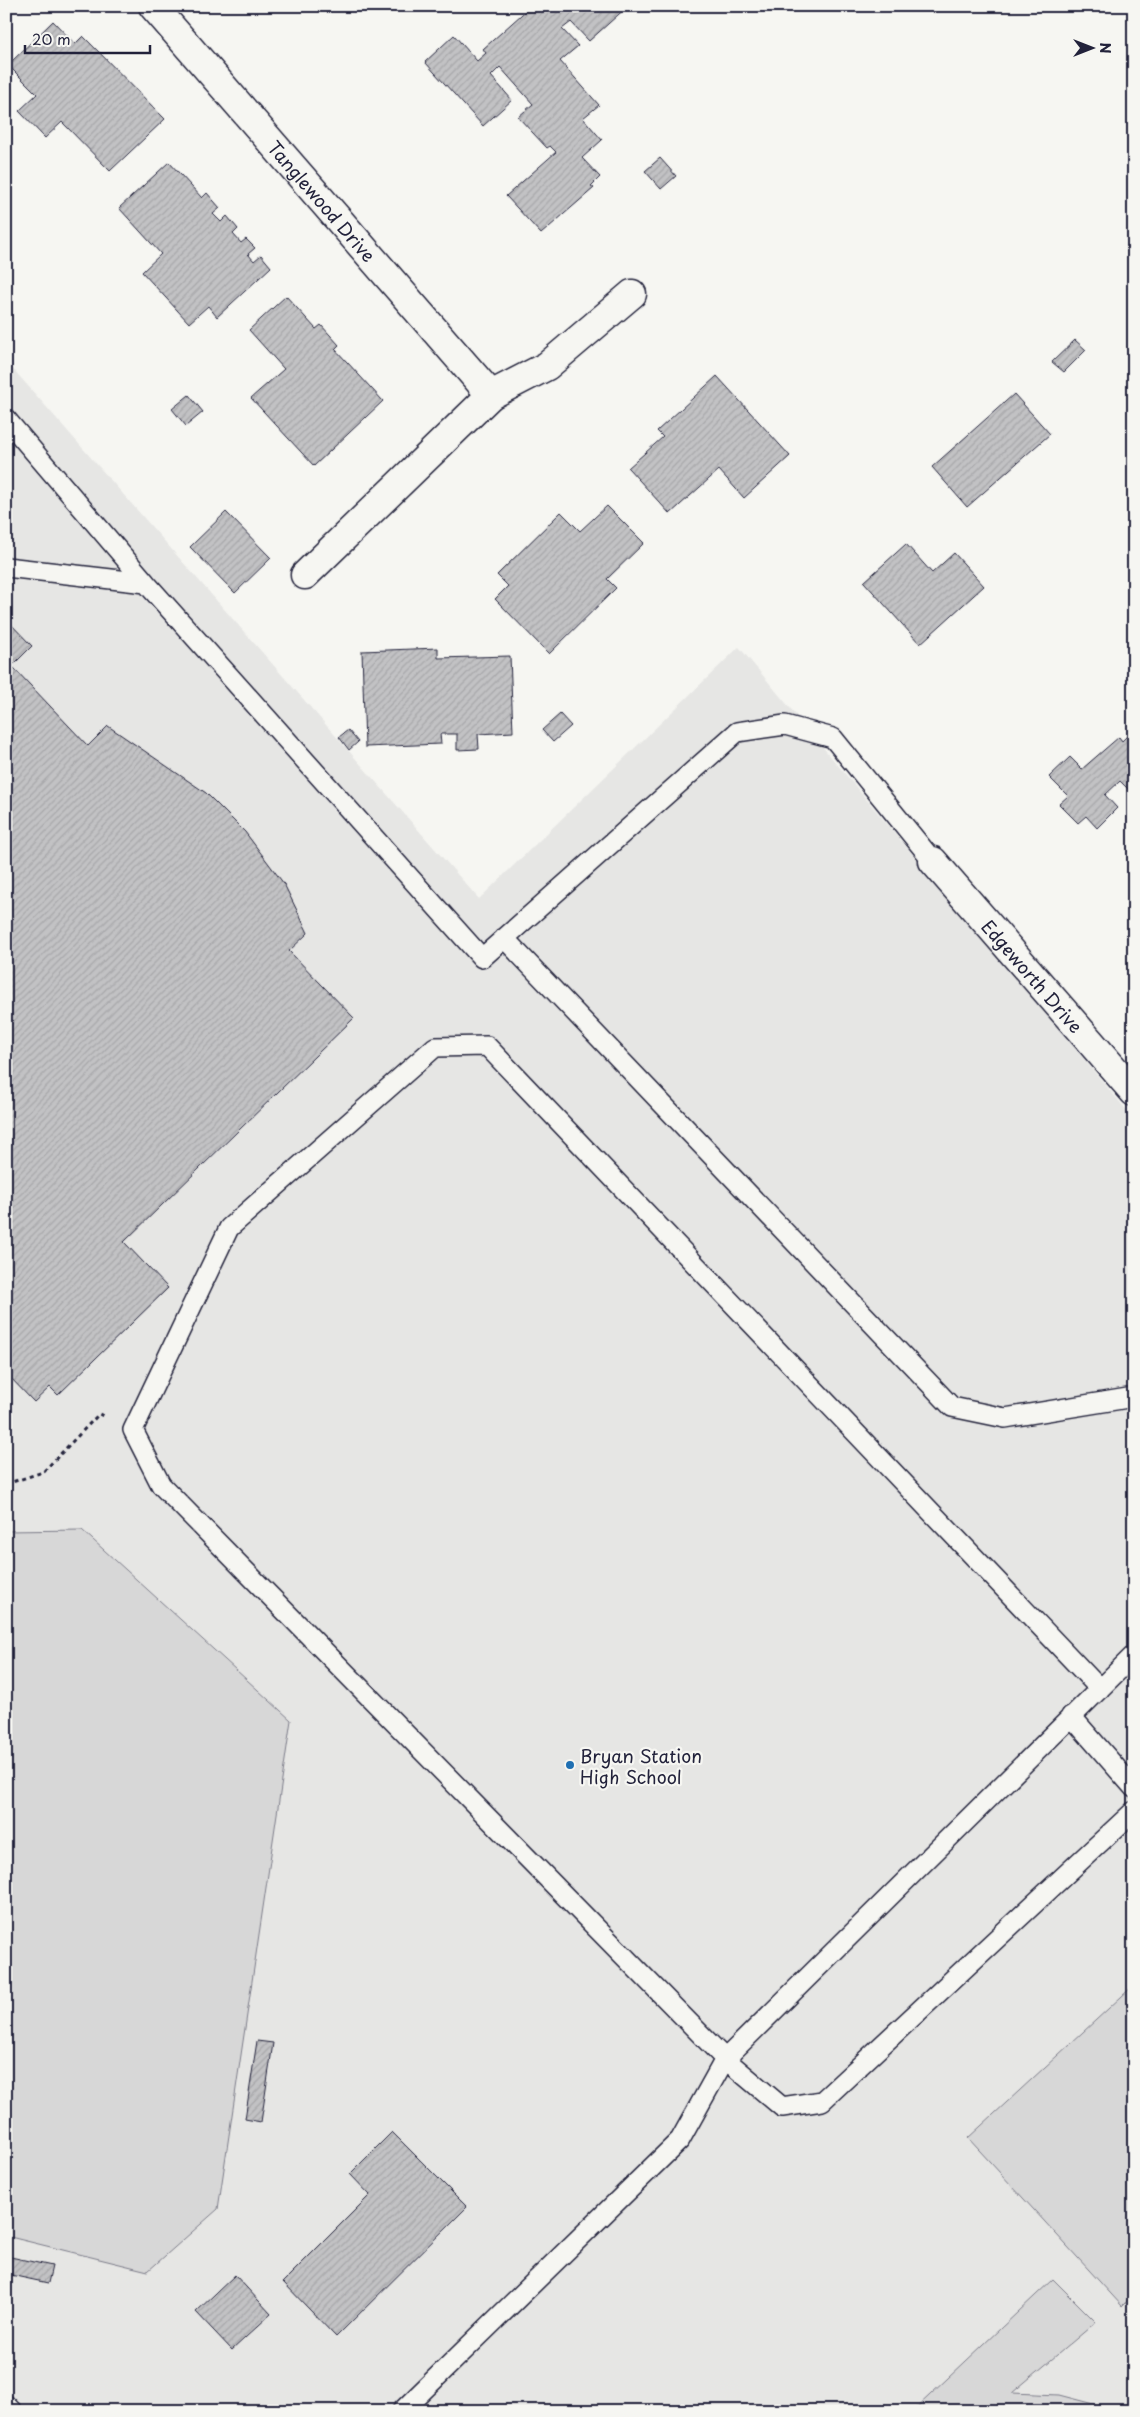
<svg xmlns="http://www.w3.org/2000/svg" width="1140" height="2417" font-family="'Playpen Sans',sans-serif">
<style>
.built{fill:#e6e6e4}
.park{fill:#d7d7d7;stroke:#7c7c89}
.building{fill:url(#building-hatch);stroke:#22223b}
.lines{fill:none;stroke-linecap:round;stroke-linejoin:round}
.lane-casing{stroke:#22223b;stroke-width:22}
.street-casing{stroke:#22223b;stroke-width:31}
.path{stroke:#22223b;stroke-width:3;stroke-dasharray:4 4;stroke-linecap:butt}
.lane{stroke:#f6f6f2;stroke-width:19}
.street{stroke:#f6f6f2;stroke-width:28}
.poi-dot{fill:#1f6fb2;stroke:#f6f6f2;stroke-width:2}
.labels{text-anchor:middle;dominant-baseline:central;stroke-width:4.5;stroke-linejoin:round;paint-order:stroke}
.street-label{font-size:18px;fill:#22223b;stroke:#f6f6f2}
.poi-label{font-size:18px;fill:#22223b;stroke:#f6f6f2;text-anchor:start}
</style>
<defs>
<pattern id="building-hatch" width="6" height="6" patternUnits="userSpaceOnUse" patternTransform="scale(1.25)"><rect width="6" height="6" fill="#c2c2c4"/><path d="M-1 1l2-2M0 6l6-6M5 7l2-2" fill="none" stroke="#a6a6a9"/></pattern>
</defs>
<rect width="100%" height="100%" fill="#f6f6f2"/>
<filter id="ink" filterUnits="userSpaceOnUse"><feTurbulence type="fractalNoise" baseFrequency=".02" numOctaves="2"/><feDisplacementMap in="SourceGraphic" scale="10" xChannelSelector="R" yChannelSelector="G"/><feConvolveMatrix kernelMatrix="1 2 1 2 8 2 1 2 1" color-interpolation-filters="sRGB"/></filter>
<g filter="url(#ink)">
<path class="built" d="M6 361 479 899 739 647 1134 1119V2411H6Z"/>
<path class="park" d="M82 1530 291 1720 218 2209 148 2271 6 2236V1531Z
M1134 1985V2294L1122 2306 968 2138Z
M1053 2279 1096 2322 1012 2393 1059 2395 1120 2411H913Z"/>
<path class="building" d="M531 6H628L589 41 571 22 562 29 578 46 560 61 599 105 583 118 602 140 582 158 600 177 591 186 594 188 541 234 506 196 556 152 550 146 547 148 518 117 533 104 500 67 491 76 512 100 483 126 425 62 454 35 477 61 486 53 483 49Z
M53 21 75 44 83 36 165 119 110 171 62 122 45 138 19 111 37 94 8 65Z
M660 158 676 176 661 189 645 171Z
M169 162 202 198 207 193 220 208 213 214 221 222 227 216 238 229 233 234 241 243 246 239 255 248 248 254 254 261 261 255 271 267 217 317 208 306 189 323 142 272 161 254 119 208Z
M286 296 316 329 321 325 339 345 335 349 383 401 314 466 251 398 284 369 249 330Z
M1075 340 1086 350 1064 372 1052 362Z
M717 376 790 456 744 498 719 470 670 514 628 468 663 437 657 431Z
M1014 394 1050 434 967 507 932 467Z
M189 395 203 412 186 426 172 409Z
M607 506 644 543 607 579 616 588 549 654 495 599 508 586 497 575 561 512 580 531Z
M226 512 271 558 235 593 190 547Z
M906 544 932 573 954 553 984 586 920 644 864 582Z
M6 619 32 646 12 666 88 746 108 726 206 793 245 832 284 884 308 933 289 951 354 1018 124 1242 168 1288 58 1395 50 1387 34 1402 6 1373Z
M438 648V658L510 656 513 732 478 734 479 749 457 750V734H440L441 744 365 747 362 651Z
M560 714 571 726 553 742 542 730Z
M1134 729V789L1130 791 1120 781 1105 795 1117 808 1097 828 1086 816 1078 823 1059 804 1068 796 1049 777 1070 757 1082 769 1119 737 1122 741Z
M348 730 358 742 349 750 339 737Z
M257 2041 273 2043 261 2122 245 2119Z
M392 2132 467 2207 336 2337 283 2282 370 2195 350 2174Z
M6 2256 52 2266 48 2283 6 2274Z
M235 2275 271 2314 232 2350 196 2312Z"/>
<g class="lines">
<g class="lane-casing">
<path id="lane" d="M6 419 146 583 482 958 737 732 785 725 833 738 933 861
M6 567 146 583
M504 938 952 1407 1005 1418 1134 1397
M1100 1689 487 1046 435 1047 229 1228 133 1430 161 1485 725 2059 782 2107 822 2101 1134 1811
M1071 1716 1134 1788
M6 2405 12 2411
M402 2411 680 2140 725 2059 1134 1655"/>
</g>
<g class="street-casing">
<g id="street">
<path id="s1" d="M153 6 491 395"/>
<path d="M305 575 491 395 547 366 632 294"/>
<path id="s2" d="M933 861 1134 1092"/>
</g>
</g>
<path class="path" d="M6 1484 43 1472 99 1414 105 1417"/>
<use href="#lane" class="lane"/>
<use href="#street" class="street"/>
</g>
</g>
<circle class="poi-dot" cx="570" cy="1765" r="5"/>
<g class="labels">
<g class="street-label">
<text stroke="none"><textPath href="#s1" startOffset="258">Tanglewood Drive</textPath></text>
<text stroke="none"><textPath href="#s2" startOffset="152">Edgeworth Drive</textPath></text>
</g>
<g class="poi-label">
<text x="580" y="1755">Bryan Station<tspan x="580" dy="21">High School</tspan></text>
</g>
</g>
<rect width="1140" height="2417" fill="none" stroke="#f6f6f2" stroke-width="25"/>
<rect x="12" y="12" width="1115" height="2392" fill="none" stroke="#22223b" stroke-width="2" filter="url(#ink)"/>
<g transform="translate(1092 48) rotate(90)" stroke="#f6f6f2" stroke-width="4" paint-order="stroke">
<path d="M0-4L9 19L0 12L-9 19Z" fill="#22223b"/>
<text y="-8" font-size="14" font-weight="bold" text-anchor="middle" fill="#22223b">N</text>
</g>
<path d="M25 45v8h125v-8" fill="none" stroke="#22223b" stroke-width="2.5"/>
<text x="32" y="45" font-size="15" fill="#22223b" stroke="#f6f6f2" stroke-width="4" paint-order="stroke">20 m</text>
</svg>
